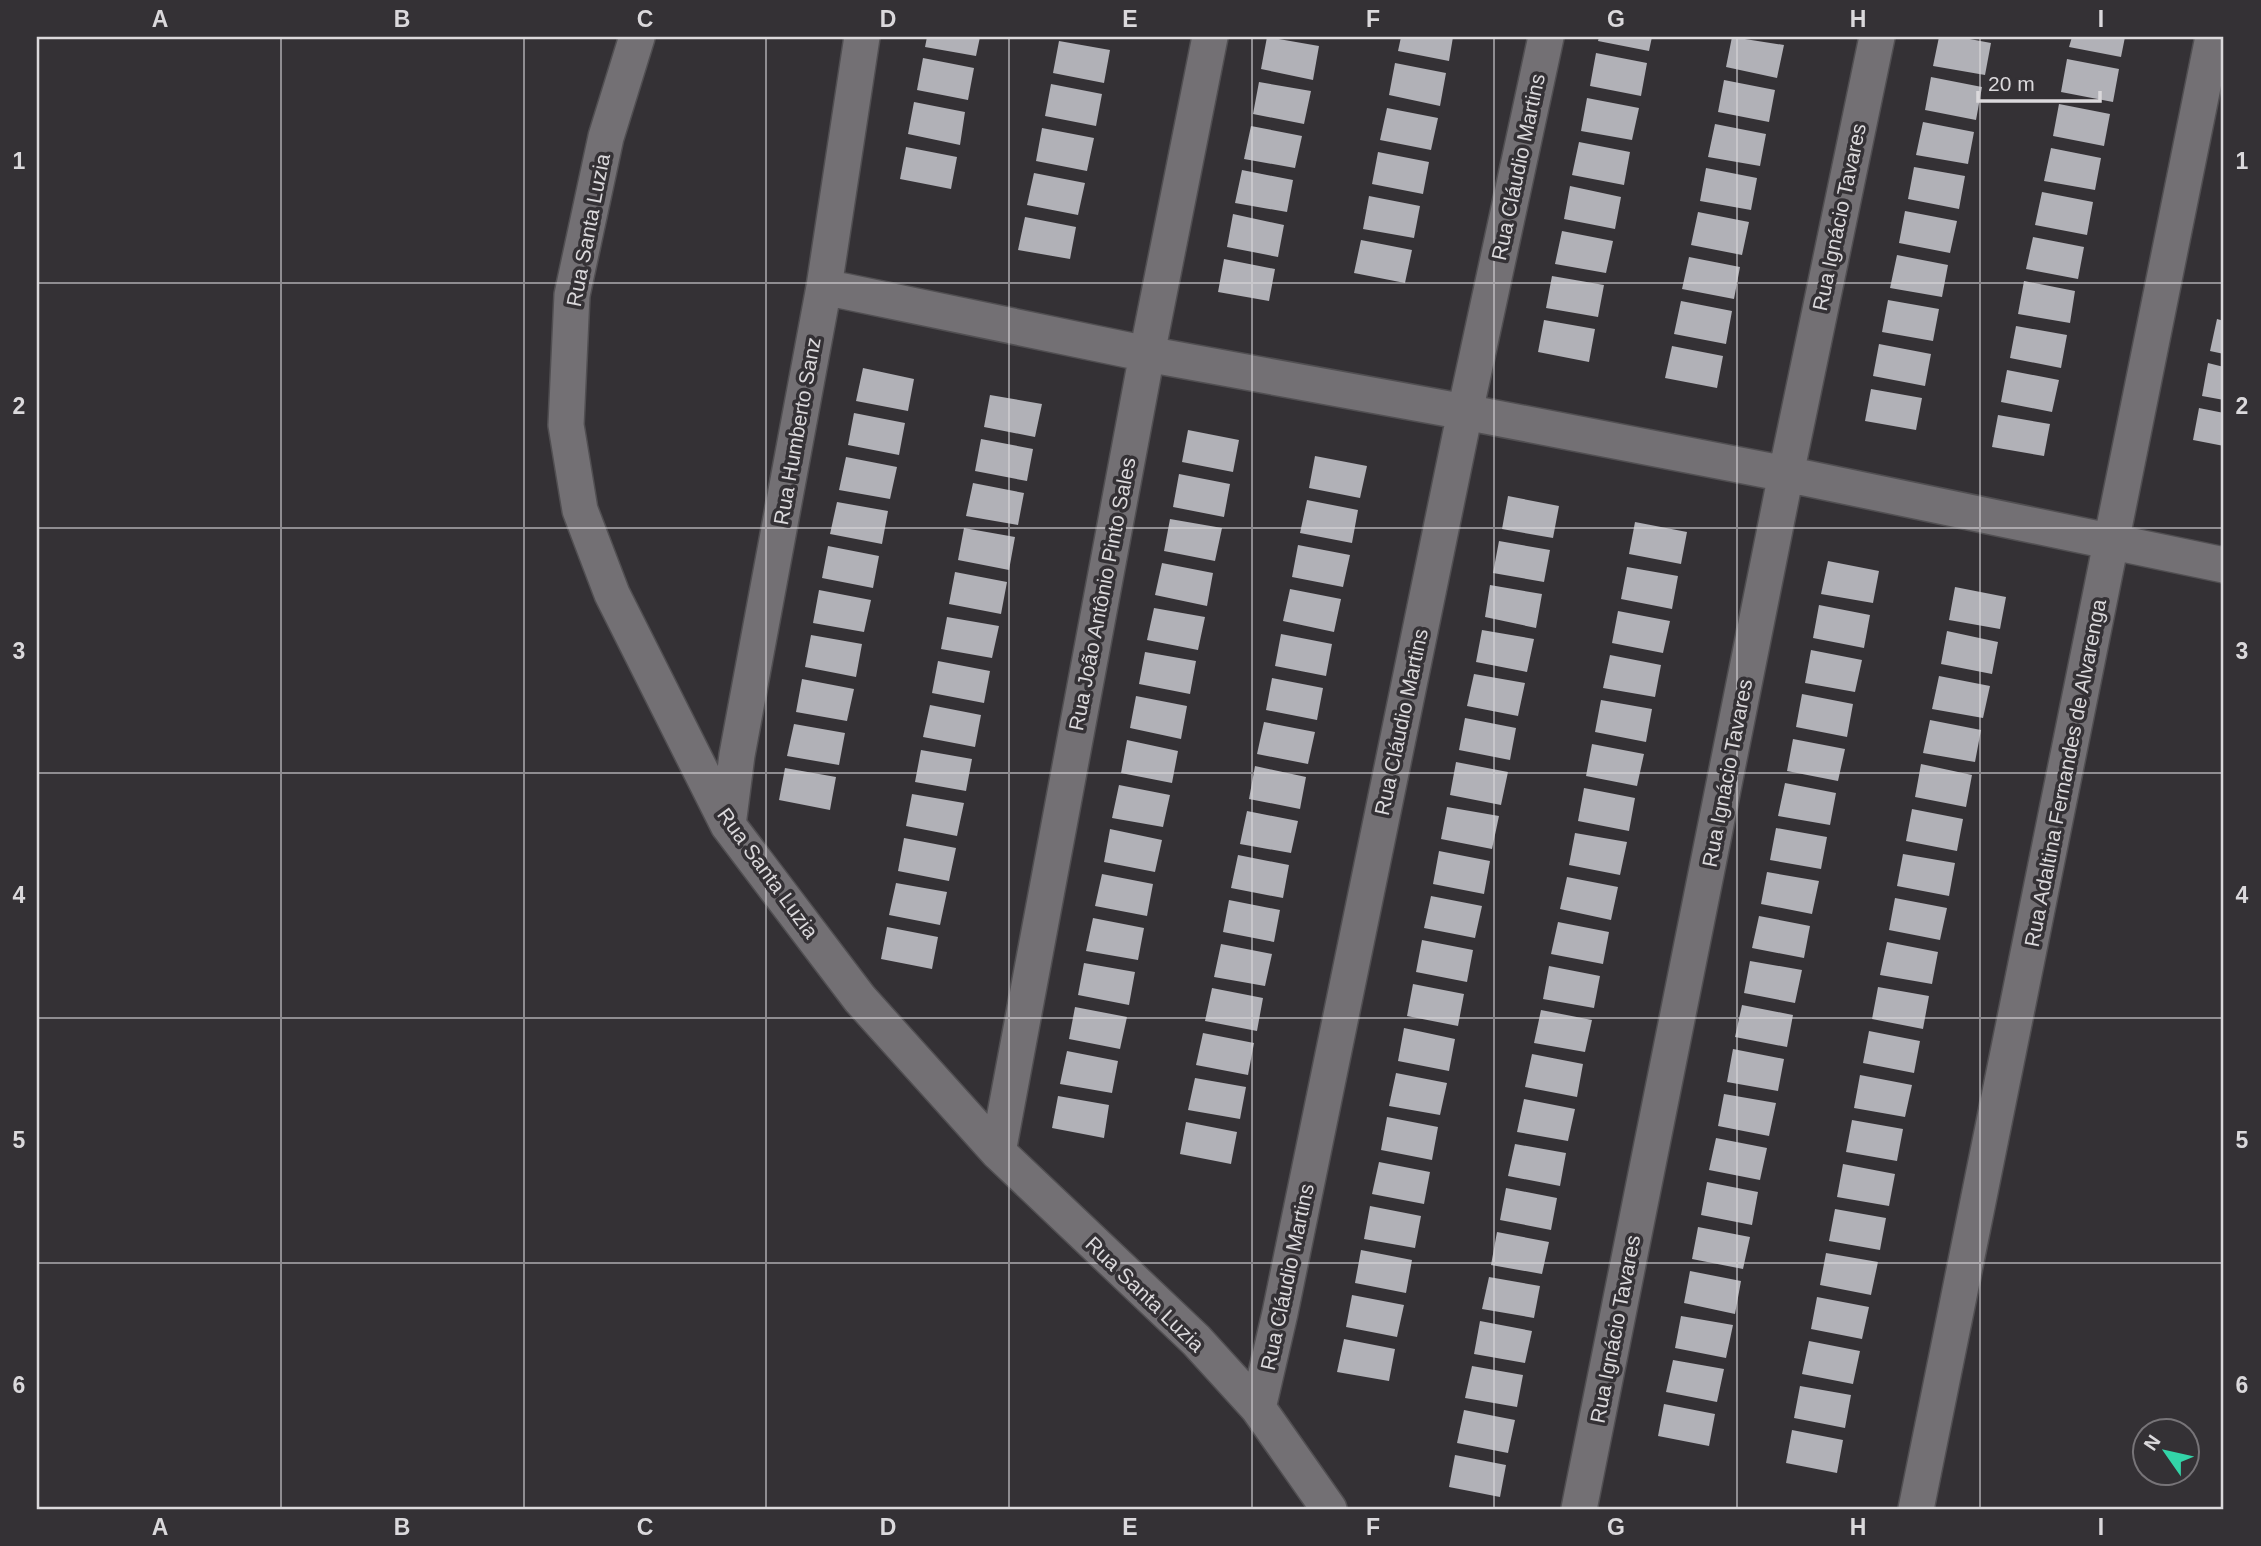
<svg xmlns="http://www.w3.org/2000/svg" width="2261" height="1546" font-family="Helvetica,sans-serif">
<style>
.building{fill:#b1b1b7}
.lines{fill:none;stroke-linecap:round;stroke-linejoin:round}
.minor-casing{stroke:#514f52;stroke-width:38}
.minor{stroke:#737074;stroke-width:35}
.grid{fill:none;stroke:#dbd9dc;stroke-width:2;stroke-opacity:0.55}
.labels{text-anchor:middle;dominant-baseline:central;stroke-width:7;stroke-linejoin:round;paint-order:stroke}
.street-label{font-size:21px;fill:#dbd9dc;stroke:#343135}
.neatline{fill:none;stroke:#dbd9dc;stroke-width:2.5}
.grid-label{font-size:23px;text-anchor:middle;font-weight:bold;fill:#dbd9dc}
</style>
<rect width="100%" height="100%" fill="#343135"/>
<path class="building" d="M927 37H980L976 56 925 47Z
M1267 37 1319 46 1313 80 1261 69Z
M1401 37H1453L1449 61 1398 51Z
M1599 37H1652L1649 51 1598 41Z
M1732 37 1784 45 1777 78 1726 67Z
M1939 37H1959L1991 43 1985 75 1933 66Z
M2072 37H2125L2121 57 2069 47Z
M1059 41 1110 50 1104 83 1053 73Z
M1596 53 1647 63 1641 96 1590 86Z
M923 58 974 68 968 100 917 90Z
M2067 59 2119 69 2113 102 2061 92Z
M1395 63 1446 73 1440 106 1389 95Z
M1931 77 1982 87 1976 120 1925 110Z
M1724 80 1775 90 1769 122 1718 112Z
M1259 82 1311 91 1304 124 1253 114Z
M1051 84 1102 94 1096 126 1045 116Z
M1587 98 1639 108 1632 140 1581 131Z
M914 102 965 112 960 145 908 134Z
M2059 104 2110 114 2104 146 2053 136Z
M1387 108 1438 118 1431 150 1380 140Z
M1923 122 1974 132 1968 164 1916 155Z
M1715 124 1766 134 1760 166 1708 157Z
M1251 126 1302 136 1295 168 1244 159Z
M1042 128 1094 138 1087 171 1036 161Z
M1579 142 1630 152 1624 185 1572 175Z
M906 147 957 157 951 189 900 179Z
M2051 148 2101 158 2095 190 2044 181Z
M1378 152 1429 162 1423 194 1372 184Z
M1914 167 1965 176 1959 209 1908 199Z
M1706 168 1757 178 1751 210 1700 201Z
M1242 170 1293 180 1287 212 1235 203Z
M1034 173 1085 183 1078 215 1027 205Z
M1570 186 1621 197 1615 229 1564 219Z
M2042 192 2093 202 2087 235 2035 225Z
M1369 196 1420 206 1414 238 1363 229Z
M1905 211 1957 221 1950 253 1899 243Z
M1698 212 1749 222 1742 255 1691 245Z
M1233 214 1284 225 1278 257 1227 247Z
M1025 217 1076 227 1070 259 1018 250Z
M1562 231 1613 241 1606 273 1555 264Z
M2033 237 2084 247 2078 279 2026 269Z
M1361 240 1412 250 1405 283 1354 273Z
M1897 255 1948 265 1942 297 1890 288Z
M1689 257 1740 267 1734 299 1682 289Z
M1224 259 1275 269 1269 301 1218 292Z
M1552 276 1604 285 1598 317 1546 308Z
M2024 281 2075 291 2070 323 2018 314Z
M1888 300 1939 309 1933 341 1882 332Z
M1681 301 1732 311 1726 344 1674 334Z
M2217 319 2224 321V354L2210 351Z
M1544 320 1595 329 1589 362 1538 352Z
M2016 326 2067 335 2061 368 2010 358Z
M1879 344 1931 354 1925 386 1873 376Z
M1672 346 1723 356 1717 388 1665 378Z
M2208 363 2224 367V400L2202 396Z
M863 368 914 379 908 411 856 401Z
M2007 370 2059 380 2052 412 2001 402Z
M1871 389 1922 398 1916 430 1865 421Z
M990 395 1042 404 1035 437 984 427Z
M2199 408 2224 413V446L2193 440Z
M854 413 905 423 899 455 848 445Z
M1998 415 2050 424 2044 456 1992 447Z
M1188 430 1239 440 1233 472 1182 462Z
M981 439 1033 449 1027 481 975 471Z
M1315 456 1367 466 1360 498 1309 488Z
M846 457 897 467 890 499 839 490Z
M1179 474 1230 484 1224 517 1173 507Z
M973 483 1024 493 1018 525 966 516Z
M1508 496 1559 506 1553 538 1502 529Z
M1307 500 1358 510 1352 543 1300 533Z
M837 502 888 511 882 544 830 534Z
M1170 519 1222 528 1215 561 1164 551Z
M1635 522 1687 532 1681 564 1629 554Z
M964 528 1015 537 1009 570 958 560Z
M1499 541 1550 550 1544 582 1493 573Z
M1298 545 1350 555 1343 587 1292 577Z
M828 546 879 556 873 588 822 578Z
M1828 561 1879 571 1873 603 1821 594Z
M1162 563 1213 573 1207 606 1155 595Z
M1627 567 1678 576 1672 609 1621 599Z
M955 572 1007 582 1001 614 949 604Z
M1490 585 1542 594 1536 628 1485 617Z
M1955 587 2006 597 2000 629 1949 620Z
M1290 589 1341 599 1334 632 1283 621Z
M819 590 871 600 864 632 813 623Z
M1819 605 1870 615 1864 648 1813 638Z
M1154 608 1205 617 1198 650 1147 640Z
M1618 611 1670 621 1663 653 1612 643Z
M947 617 999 626 992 658 941 649Z
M1482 630 1534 639 1527 672 1476 662Z
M1947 631 1998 642 1992 674 1941 664Z
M1281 634 1332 644 1326 676 1275 666Z
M811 635 862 644 856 677 805 667Z
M1811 650 1862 660 1855 692 1805 683Z
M1145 652 1196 661 1190 694 1139 684Z
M1610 655 1661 665 1655 697 1603 688Z
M938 661 990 671 984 703 932 693Z
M1474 674 1525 683 1518 716 1467 706Z
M1939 676 1990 686 1983 718 1932 709Z
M1272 678 1323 688 1317 720 1266 710Z
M802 679 854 689 847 721 796 712Z
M1802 694 1853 704 1847 737 1796 727Z
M1136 696 1187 706 1181 739 1130 728Z
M1601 700 1652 709 1646 742 1595 732Z
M930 705 981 715 975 747 923 737Z
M1465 718 1516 728 1510 760 1459 750Z
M1930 720 1981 730 1975 762 1923 753Z
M1264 722 1315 732 1308 764 1257 754Z
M794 724 845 733 839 765 787 756Z
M1793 739 1845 749 1838 781 1787 771Z
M1127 740 1178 751 1172 783 1121 773Z
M1592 744 1644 754 1637 786 1586 776Z
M921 750 972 759 966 791 915 782Z
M1456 762 1508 772 1501 805 1450 795Z
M1921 764 1972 775 1966 807 1915 797Z
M1255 766 1306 777 1300 809 1249 799Z
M785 768 836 777 830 810 779 800Z
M1785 783 1836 793 1830 825 1778 816Z
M1119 785 1170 795 1163 827 1112 818Z
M1584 788 1635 798 1629 831 1578 821Z
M912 794 964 803 957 836 906 826Z
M1447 807 1499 816 1492 849 1441 839Z
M1912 809 1963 819 1957 851 1906 841Z
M1247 811 1298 821 1291 853 1240 844Z
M1776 828 1827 837 1821 869 1770 860Z
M1110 829 1162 840 1155 872 1104 862Z
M1575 833 1627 842 1620 875 1569 865Z
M904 838 956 848 949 881 898 871Z
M1439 851 1490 861 1484 894 1433 884Z
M1903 854 1955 863 1949 896 1897 886Z
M1238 855 1289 865 1283 898 1231 888Z
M1767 872 1819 881 1812 914 1761 904Z
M1102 874 1153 884 1147 916 1095 906Z
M1567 877 1618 887 1611 920 1560 909Z
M896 883 947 892 940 925 889 915Z
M1431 896 1482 906 1475 938 1424 928Z
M1895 898 1947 908 1940 940 1889 930Z
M1229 900 1280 910 1274 942 1223 932Z
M1759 916 1810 926 1804 958 1752 948Z
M1093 918 1144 928 1138 960 1086 951Z
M1558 922 1609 932 1603 964 1551 954Z
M887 927 938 937 932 969 881 959Z
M1422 940 1473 950 1467 982 1416 972Z
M1887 942 1938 952 1932 984 1880 975Z
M1221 944 1272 954 1265 986 1214 977Z
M1750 961 1802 970 1795 1003 1744 993Z
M1084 963 1135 972 1129 1005 1078 995Z
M1549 966 1600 976 1594 1008 1543 999Z
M1413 984 1464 994 1458 1026 1407 1016Z
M1878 987 1929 996 1923 1029 1872 1019Z
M1212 988 1263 998 1257 1031 1205 1021Z
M1742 1005 1793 1015 1787 1047 1735 1037Z
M1075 1007 1127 1017 1120 1049 1069 1039Z
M1541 1010 1592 1020 1585 1052 1534 1043Z
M1404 1028 1455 1039 1449 1071 1398 1061Z
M1869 1031 1920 1041 1914 1073 1863 1063Z
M1203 1033 1254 1043 1248 1075 1196 1065Z
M1733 1049 1784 1059 1778 1091 1727 1082Z
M1067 1051 1118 1061 1112 1093 1060 1084Z
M1532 1054 1583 1064 1577 1097 1525 1087Z
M1396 1073 1447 1083 1440 1115 1389 1106Z
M1860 1075 1912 1085 1905 1117 1854 1108Z
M1195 1078 1246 1087 1240 1119 1188 1110Z
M1724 1094 1776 1103 1769 1136 1718 1126Z
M1058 1096 1109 1105 1104 1138 1052 1128Z
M1524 1099 1575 1109 1568 1141 1517 1132Z
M1387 1117 1438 1127 1432 1160 1381 1150Z
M1852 1120 1903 1129 1897 1161 1846 1152Z
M1186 1122 1237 1132 1231 1164 1180 1154Z
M1716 1138 1767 1148 1760 1180 1709 1170Z
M1515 1144 1566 1153 1560 1186 1508 1176Z
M1379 1162 1430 1172 1424 1204 1372 1194Z
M1843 1164 1895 1174 1889 1206 1837 1197Z
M1707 1182 1758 1192 1752 1225 1701 1215Z
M1506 1188 1557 1198 1551 1230 1500 1220Z
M1370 1206 1421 1216 1415 1248 1364 1239Z
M1835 1209 1886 1218 1880 1250 1829 1241Z
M1698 1227 1750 1237 1743 1269 1692 1259Z
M1497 1232 1549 1242 1542 1274 1491 1265Z
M1361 1250 1412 1260 1406 1293 1355 1283Z
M1826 1253 1878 1262 1871 1295 1820 1285Z
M1690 1271 1741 1281 1735 1314 1684 1303Z
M1489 1277 1540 1286 1534 1318 1482 1309Z
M1352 1295 1404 1305 1397 1337 1346 1327Z
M1817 1297 1869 1307 1862 1339 1811 1329Z
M1681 1316 1733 1325 1726 1358 1675 1348Z
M1480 1321 1532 1331 1525 1363 1474 1354Z
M1344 1339 1395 1349 1389 1381 1337 1372Z
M1809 1341 1860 1351 1853 1384 1802 1374Z
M1673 1360 1724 1369 1717 1402 1666 1392Z
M1472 1366 1523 1375 1517 1407 1465 1398Z
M1800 1386 1851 1395 1845 1428 1794 1418Z
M1664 1404 1715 1414 1709 1446 1658 1436Z
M1464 1410 1515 1420 1508 1453 1457 1443Z
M1792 1430 1843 1440 1837 1473 1786 1463Z
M1455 1455 1506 1465 1500 1497 1449 1487Z"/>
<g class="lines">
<g class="minor-casing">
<path id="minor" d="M637 37 606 137 572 295 566 425 580 510 612 594 728 825 860 999 998 1152 1196 1340 1258 1408 1329 1509
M824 287 1147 354 1465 412 1786 474 2224 565
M728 825 737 755 824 287 862 37
M998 1152 1147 354 1210 37
M1258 1408 1280 1313 1465 412 1546 37
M1579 1509 1786 474 1877 37
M1916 1509 2213 37"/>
</g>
<use href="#minor" class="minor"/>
</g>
<path class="grid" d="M281 37V1509M524 37V1509M766 37V1509M1009 37V1509M1252 37V1509M1494 37V1509M1737 37V1509M1980 37V1509M37 283H2224M37 528H2224M37 773H2224M37 1018H2224M37 1263H2224"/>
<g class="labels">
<g class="street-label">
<text transform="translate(1518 167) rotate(-78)">Rua Cláudio Martins</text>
<text transform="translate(1839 217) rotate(-78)">Rua Ignácio Tavares</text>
<text transform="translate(588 230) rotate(-79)">Rua Santa Luzia</text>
<text transform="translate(797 431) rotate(-80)">Rua Humberto Sanz</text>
<text transform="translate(1102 594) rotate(-79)">Rua João Antônio Pinto Sales</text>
<text transform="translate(1401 722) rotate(-78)">Rua Cláudio Martins</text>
<text transform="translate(1727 773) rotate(-79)">Rua Ignácio Tavares</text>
<text transform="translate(2065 773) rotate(-79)">Rua Adaltina Fernandes de Alvarenga</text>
<text transform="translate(768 873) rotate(54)">Rua Santa Luzia</text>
<text transform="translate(1287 1277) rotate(-78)">Rua Cláudio Martins</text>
<text transform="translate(1145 1294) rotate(44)">Rua Santa Luzia</text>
<text transform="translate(1615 1329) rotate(-79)">Rua Ignácio Tavares</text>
</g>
</g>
<rect width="2261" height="1546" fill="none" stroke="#343135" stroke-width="77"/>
<g transform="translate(2166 1452) rotate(304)"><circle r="33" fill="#343135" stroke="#777478" stroke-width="2"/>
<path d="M0-5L12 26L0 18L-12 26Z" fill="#33d4a8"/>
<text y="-10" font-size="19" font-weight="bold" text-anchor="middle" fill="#dbd9dc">N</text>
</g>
<path d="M1978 91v10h122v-10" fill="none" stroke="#dbd9dc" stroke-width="3.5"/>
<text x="1988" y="91" font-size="21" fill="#dbd9dc" stroke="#343135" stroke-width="5" paint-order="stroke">20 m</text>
<rect x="38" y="38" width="2184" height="1470" class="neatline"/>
<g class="grid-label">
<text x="160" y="27">A</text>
<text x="402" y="27">B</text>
<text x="645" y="27">C</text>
<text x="888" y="27">D</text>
<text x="1130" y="27">E</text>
<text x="1373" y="27">F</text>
<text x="1616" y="27">G</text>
<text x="1858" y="27">H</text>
<text x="2101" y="27">I</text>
<text x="19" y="169">1</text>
<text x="2242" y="169">1</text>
<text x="19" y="414">2</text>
<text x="2242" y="414">2</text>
<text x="19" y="659">3</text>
<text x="2242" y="659">3</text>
<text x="19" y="903">4</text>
<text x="2242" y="903">4</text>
<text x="19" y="1148">5</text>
<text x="2242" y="1148">5</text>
<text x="19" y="1393">6</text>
<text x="2242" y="1393">6</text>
<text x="160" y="1535">A</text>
<text x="402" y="1535">B</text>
<text x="645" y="1535">C</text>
<text x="888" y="1535">D</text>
<text x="1130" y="1535">E</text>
<text x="1373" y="1535">F</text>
<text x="1616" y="1535">G</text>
<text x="1858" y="1535">H</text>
<text x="2101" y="1535">I</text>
</g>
</svg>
